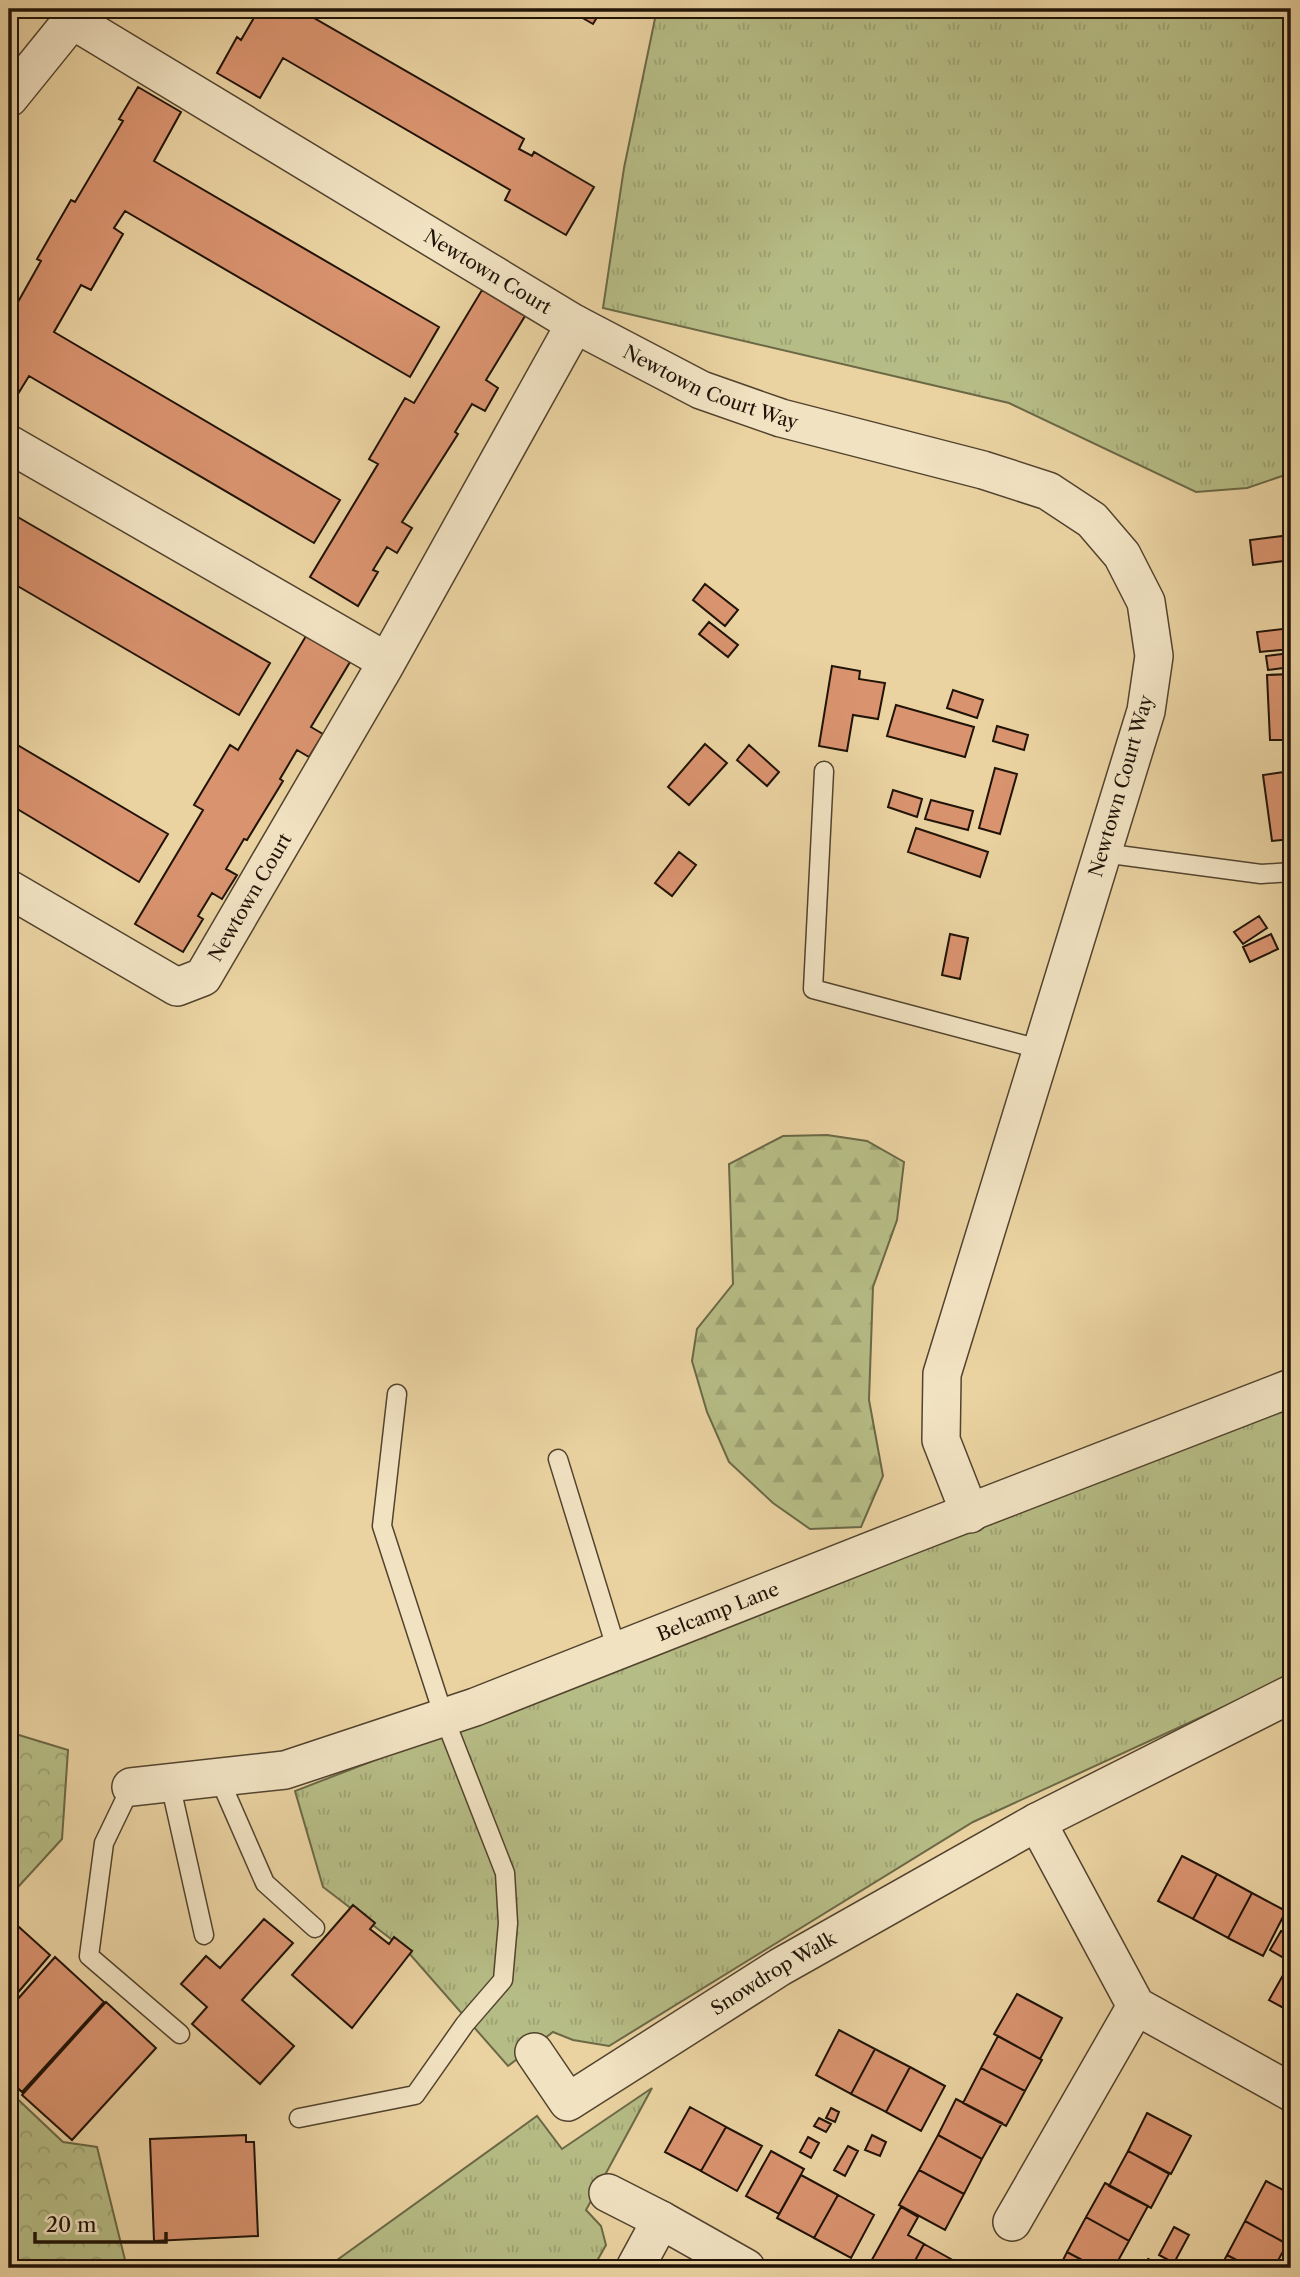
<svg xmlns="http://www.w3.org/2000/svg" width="1300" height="2277" font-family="'Libre Caslon Text',serif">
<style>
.grass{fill:url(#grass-tufts);stroke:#6b6846;stroke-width:2}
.forest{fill:url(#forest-firs);stroke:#6b6846;stroke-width:2}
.park{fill:url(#park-crowns);stroke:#6b6846;stroke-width:2}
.building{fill:#d9936f;stroke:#201307;stroke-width:2}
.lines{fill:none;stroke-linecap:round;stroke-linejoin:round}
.lane-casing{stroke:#52432e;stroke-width:21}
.street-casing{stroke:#52432e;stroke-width:40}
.lane{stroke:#f1e2c2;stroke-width:18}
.street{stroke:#f1e2c2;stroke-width:37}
.labels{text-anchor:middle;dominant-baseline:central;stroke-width:6;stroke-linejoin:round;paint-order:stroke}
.street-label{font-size:19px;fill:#201307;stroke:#f1e2c2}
</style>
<defs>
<pattern id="grass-tufts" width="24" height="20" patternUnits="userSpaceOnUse" patternTransform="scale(1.75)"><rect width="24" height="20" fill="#b6bc85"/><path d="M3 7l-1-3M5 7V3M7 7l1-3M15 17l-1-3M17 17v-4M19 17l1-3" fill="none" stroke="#9ca171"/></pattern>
<pattern id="forest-firs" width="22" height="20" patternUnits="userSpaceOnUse" patternTransform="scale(1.75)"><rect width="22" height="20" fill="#b6bc85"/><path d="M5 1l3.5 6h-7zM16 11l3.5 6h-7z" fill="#9ca171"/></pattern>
<pattern id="park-crowns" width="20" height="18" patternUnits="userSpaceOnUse" patternTransform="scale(1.75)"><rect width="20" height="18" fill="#b6bc85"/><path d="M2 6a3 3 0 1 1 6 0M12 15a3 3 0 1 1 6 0" fill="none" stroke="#9ca171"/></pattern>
</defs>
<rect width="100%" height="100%" fill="#ead2a1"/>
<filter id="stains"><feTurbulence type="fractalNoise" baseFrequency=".00286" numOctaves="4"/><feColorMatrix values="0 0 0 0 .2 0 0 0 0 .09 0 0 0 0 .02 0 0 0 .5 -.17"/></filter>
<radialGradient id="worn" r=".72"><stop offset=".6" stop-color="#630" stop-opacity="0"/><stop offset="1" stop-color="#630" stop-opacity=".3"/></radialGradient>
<path class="grass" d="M657 9H1291V473L1247 488 1196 492 1009 403 603 308 624 168Z
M1291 1406V1676L973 1822 609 2046 573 2040 553 2032 508 2066 408 1952 323 1887 295 1791Z
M652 2088 586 2210 601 2226 606 2245 593 2268H326L537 2116 562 2149Z"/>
<path class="forest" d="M827 1135 867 1141 904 1162 897 1220 873 1287 869 1400 883 1476 861 1527 810 1529 773 1503 729 1462 707 1412 692 1361 697 1329 733 1284 729 1164 783 1136Z"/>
<path class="park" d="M9 1732 68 1750 62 1839 9 1897Z
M9 2091 63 2142 97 2147 127 2268H9Z"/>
<path class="building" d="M259 9H312L309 15 524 139 519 149 532 156 534 152 594 187 566 235 505 200 510 190 283 58 260 98 217 73 237 37 241 40Z
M567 9H602L593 24Z
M138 87 181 112 154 161 439 327 410 377 125 211 114 228 123 234 91 290 81 285 54 332 340 500 314 543 29 376 13 402 9 400V318L41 261 37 259 71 200 75 202 123 121 119 119Z
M482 290 525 316 486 380 498 388 485 411 472 404 455 432 458 434 402 522 412 528 397 553 387 547 373 570 378 572 358 606 310 577 378 464 369 459 405 398 414 403Z
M9 512 270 663 239 715 9 581Z
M1291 535V560L1253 565 1250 540Z
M705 584 738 610 725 626 693 600Z
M709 622 738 645 728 657 699 634Z
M1291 628V649L1260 652 1257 632Z
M306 636 350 662 311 727 323 734 309 757 297 750 280 779 283 781 247 840 244 839 226 869 237 875 222 899 212 893 198 916 203 919 183 952 135 924 203 810 194 805 230 745 238 750Z
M1291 653V667L1268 670 1266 656Z
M832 666 860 671 859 679 885 683 878 719 853 715 847 751 819 746Z
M1291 674V740H1270L1267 675Z
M953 690 983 700 977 718 947 708Z
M896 705 974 727 965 757 887 736Z
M997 726 1028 735 1024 750 993 741Z
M9 740 168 834 139 882 9 804Z
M705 744 727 763 689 805 668 787Z
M749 745 779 772 767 786 737 760Z
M995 768 1017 774 1000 834 979 828Z
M1291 771V839L1272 841 1263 775Z
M893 790 922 799 917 817 888 807Z
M931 800 973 811 968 830 925 819Z
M916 828 988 852 980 877 908 852Z
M679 852 696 865 672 896 655 883Z
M1259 916 1267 928 1243 944 1234 932Z
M950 934 968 938 960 979 942 975Z
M1271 934 1278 949 1250 962 1243 947Z
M1182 1856 1217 1874 1193 1919 1158 1901Z
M1217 1874 1252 1893 1228 1938 1193 1919Z
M1252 1893 1286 1911 1263 1956 1228 1938Z
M353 1905 375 1923 370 1929 389 1944 394 1937 412 1951 352 2028 292 1975Z
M9 1918 50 1955 9 2003Z
M264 1919 293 1943 242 2000 294 2046 260 2084 192 2024 207 2007 181 1984 206 1956 220 1968Z
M1281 1931 1291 1936V1962L1270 1950Z
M55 1957 104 2002 22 2092 9 2080V2009Z
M1291 1961V2012L1269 2000Z
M1017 1994 1062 2018 1040 2059 994 2034Z
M106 2002 156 2048 72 2140 22 2095Z
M839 2030 875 2049 851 2094 816 2075Z
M998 2036 1042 2060 1025 2091 981 2068Z
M875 2049 910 2067 886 2112 851 2094Z
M910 2067 945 2086 921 2131 886 2112Z
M981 2068 1025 2091 1006 2126 963 2103Z
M956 2099 1002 2123 982 2159 938 2135Z
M690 2107 726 2127 701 2171 665 2152Z
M831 2108 839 2112 835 2122 826 2118Z
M1147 2113 1191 2136 1171 2174 1128 2151Z
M819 2118 831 2124 826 2132 814 2126Z
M726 2127 762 2146 737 2191 701 2171Z
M246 2135V2142H254L258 2236 154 2241 150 2139Z
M872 2135 886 2142 880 2156 865 2150Z
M938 2135 982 2159 964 2194 919 2170Z
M808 2137 819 2143 811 2158 800 2152Z
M848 2146 858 2151 845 2176 834 2170Z
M771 2151 804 2169 779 2214 746 2196Z
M1128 2151 1169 2174 1151 2208 1109 2186Z
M919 2170 964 2194 945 2230 899 2205Z
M801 2175 838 2195 814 2238 777 2218Z
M1266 2181 1291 2194V2237L1287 2244 1245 2221Z
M1105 2183 1148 2206 1129 2241 1086 2217Z
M838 2195 874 2215 851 2258 814 2238Z
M901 2207 918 2217 908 2235 924 2244 911 2268H871L868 2267Z
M1086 2217 1129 2241 1114 2268H1097L1067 2252Z
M1245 2221 1287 2244 1274 2268H1252L1227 2255Z
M1174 2227 1189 2235 1174 2263 1159 2255Z
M924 2244 958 2263 955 2268H911Z
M1067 2252 1097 2268H1059Z
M1227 2255 1252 2268H1220Z
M1148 2259 1166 2268H1143Z"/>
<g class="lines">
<g class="lane-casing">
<path id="lane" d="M824 771 813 989 1043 1050
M1103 853 1261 874 1291 872
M558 1459 617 1651
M219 1778 265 1883 315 1928
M170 1783 204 1935
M131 1787 104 1843 89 1956 180 2034
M299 2118 415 2095 465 2024 503 1980 508 1923 505 1873 444 1717 382 1526 397 1394"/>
</g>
<g class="street-casing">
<g id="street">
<path id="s1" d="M72 20 575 324 701 390 781 418 983 470 1048 491 1092 520 1122 555 1146 602 1154 656 1146 711 942 1374 941 1440 970 1514"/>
<path d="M9 98 81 9"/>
<path d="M9 444 386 661"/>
<path id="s2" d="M9 889 177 987 203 977 384 667 575 324"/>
<path id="s3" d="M131 1787 285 1770 475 1707 898 1540 1291 1388"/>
<path d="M1037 1822 1136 2006 1291 2092"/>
<path id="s4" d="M534 2052 568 2102 780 1967 1037 1822 1291 1694"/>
<path d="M608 2193 661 2220"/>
<path d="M1012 2222 1136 2006"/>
<path d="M635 2268 661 2220 746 2268"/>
</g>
</g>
<use href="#lane" class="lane"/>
<use href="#street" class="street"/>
</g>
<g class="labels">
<g class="street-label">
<text stroke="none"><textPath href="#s1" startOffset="486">Newtown Court</textPath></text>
<text stroke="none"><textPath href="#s1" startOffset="738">Newtown Court Way</textPath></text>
<text transform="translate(1121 786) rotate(-74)">Newtown Court Way</text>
<text stroke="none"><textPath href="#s2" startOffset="315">Newtown Court</textPath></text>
<text stroke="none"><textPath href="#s3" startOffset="616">Belcamp Lane</textPath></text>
<text stroke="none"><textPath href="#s4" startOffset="303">Snowdrop Walk</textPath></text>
</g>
</g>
<rect width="1300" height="2277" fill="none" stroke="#ead2a1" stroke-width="35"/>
<rect x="10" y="10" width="1279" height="2256" fill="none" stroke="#201307" stroke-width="3.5"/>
<rect x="18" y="18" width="1265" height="2242" fill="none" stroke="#201307" stroke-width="2"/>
<path d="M35 2232v10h131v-10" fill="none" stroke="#201307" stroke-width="3.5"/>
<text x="46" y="2232" font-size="21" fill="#201307" stroke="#f1e2c2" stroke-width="5" paint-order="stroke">20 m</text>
<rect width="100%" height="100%" filter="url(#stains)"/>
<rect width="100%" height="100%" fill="url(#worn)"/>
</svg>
